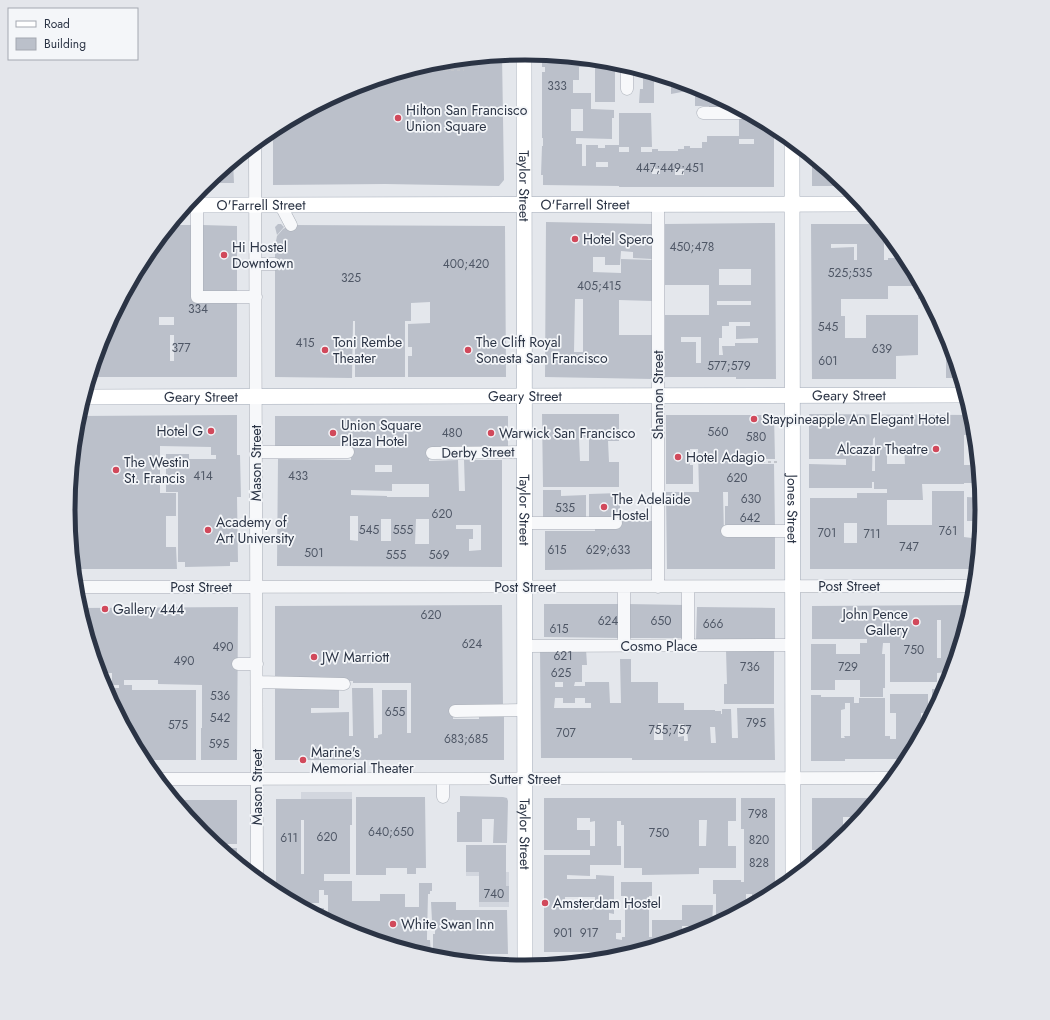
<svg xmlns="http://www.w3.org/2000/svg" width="1050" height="1020" font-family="Jost,sans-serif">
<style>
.built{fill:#d2d6de}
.building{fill:#bbc0ca;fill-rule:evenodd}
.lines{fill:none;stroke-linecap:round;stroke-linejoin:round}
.minor-casing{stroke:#a9aeb7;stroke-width:13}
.major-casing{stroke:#a3abb8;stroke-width:16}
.path{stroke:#c2c5cb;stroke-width:2;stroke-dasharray:3 3;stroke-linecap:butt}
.minor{stroke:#f7f8fa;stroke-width:12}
.major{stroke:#fff;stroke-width:15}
.poi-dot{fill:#d1495b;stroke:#f4f6f9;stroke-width:1.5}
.labels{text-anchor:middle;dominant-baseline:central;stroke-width:3.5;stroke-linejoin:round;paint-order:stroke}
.number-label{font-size:12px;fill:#4f5766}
.poi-label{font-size:14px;fill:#2b3445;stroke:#f4f6f9;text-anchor:start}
.street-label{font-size:14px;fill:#2b3445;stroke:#f4f6f9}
.rim{fill:none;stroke:#2b3445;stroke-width:5}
</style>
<rect width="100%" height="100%" fill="#e4e7ec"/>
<path class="built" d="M301 792H352V825H327V820H301Z
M466 872H509V907H479V876H466Z"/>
<path class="building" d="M502 55 504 180 499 186 385 184 273 185V129L350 88 436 62Z
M542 55 591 59V67H579V80H573V93H591V109L614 110V118H612V139L576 138V144H582V166H586V145H598V148H605V145H619V113H651L652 147H641V152H652V149H658V151H678V149H684V146H690V148H702V142H707V136H739V117H754L774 127V187H619V186L543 185V175H541L542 146H543V138H542V72H545V67H542ZM571 109H583V131H571ZM739 139H754V144H739ZM619 147H629V152H619ZM596 162H608V167H596ZM652 167H655V169H660V174H652ZM675 169H684V175H675Z
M595 60 615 62V102H595Z
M643 70 695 86V89H699V88L709 93V97H712V94L723 100V109H709V106H695V91H687L671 94V81H654V103H639L640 89H643Z
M812 157 838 178 847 186H812Z
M233 161 234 183H206Z
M546 222 652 224V259L633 258V252L621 251 620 265H605V257H593V272L621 273V259L653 260 652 301 619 300V335H652V379L545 377ZM575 299H583V352H574Z
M775 223 776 379H736V377H665V315H709V285H665V224ZM719 269H751V285H719ZM717 301H751V305H717ZM729 322H750V326H736V339L758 338V343H735V346H722L723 355H719V338H722V326H729ZM681 337H701V363H696V342H681Z
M278 224H281L284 227 277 235 275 227Z
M811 224H878L895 244H888V240H884V260H888V258H897V246L905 256 928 299H918V286H888V299H841V316H845V338H866V315H918V355L896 356V379H812ZM831 244H857V260H854V247L831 248Z
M171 225H192V301H237V377H90L103 335 145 256ZM159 317H174V325H159ZM170 335H174V361H170Z
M202 225 237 226V293L202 292Z
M291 225 505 226 506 377H408V356H412V347H408V324L430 323V302L411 303V321H405V377H355V321H353L352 378 275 377V246L277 236 283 229Z
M946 332 947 335 960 378H946Z
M542 414H619V441H608L609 462H619V487H543ZM589 437V461H580L579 438Z
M809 414 971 415 973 421 979 483H964V484H922L923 500H887V525H932V491H964V537L972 538 973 521H967V497L981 498 982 510 976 569H810V498H857V493H887V489H874V482H872V488H809V464L846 465V459H809ZM964 435H970V465H964ZM875 437V471H872L873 439ZM898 446H904L905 464H887V449H898ZM844 523H857V543H844Z
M237 415V455H240L241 497H237L238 562H230V566L185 567V562H178V492H166V454H189V459H216V455H211V447L160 446V493H176V516H166V547H176L177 569H74L68 510 78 416Z
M666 415H774L775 459H738V464H774L775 528H725V506H728V492H723L724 535H775V569H667L666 492H699L698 449H690V465H693V484H666Z
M275 416H508V449L429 450V461L458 460 459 491H465L464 460H502V567L277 566 278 459 351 460V450H275ZM375 439H391V448H375ZM375 465H392V472H375ZM392 484H429V497H387V496L351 495V490L392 491ZM350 516H358V541L350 540ZM381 519H391V541H381ZM416 519H429V544H415ZM456 525H481V550L469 551V539H473V529H456Z
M543 490H561V496L586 495V521H543Z
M620 493V521H652V569L545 570V531H595V529L620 528V521H589V494Z
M544 604H621V638L544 637Z
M627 604 686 605V638H627Z
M502 605 503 706 453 707V719H479V714H504V760H275V686H339V708H311V713L349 712V736H353L352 688H373L374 738H378V735L382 734V690H407V733H411V683H353V681H275V606Z
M971 605 951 672 937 673V682H890V643H883L882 654H885V688H883V697H860V680H835V690H811V644H836V654H860V643H867V639H812V606ZM937 620H941V658H937Z
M238 607 237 760H201V728H202V685L158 684V680H124V685H132V690H196V760H143L111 701H114V688H119V685H112V673H99L87 634V627H85L79 608Z
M697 607 775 608V641L696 640Z
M540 648 586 649 587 665H582V682H575L574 686H585V682H609L610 703H621L620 659H631V682H658V703H684V710H715V711H721V714H722V709H731L732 738H738L737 708H774L775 760H632V758H541ZM555 682H563V687H555ZM555 698H563V703H575V698H585V703H591V708H554ZM658 723H663V740H654V728H658ZM678 724H684V727H687L688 741H684V736L678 737ZM710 727H715L716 743H711Z
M726 650H774V704H724V684H727Z
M932 689H945L932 713Z
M890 694H928V713H921V733L907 759H845V761H811V695H821V697H854V703H859V698H885V736H890V739H896V713H890ZM845 703H850V736H844L845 738H841V710L845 709Z
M460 796 503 797 507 798 508 801 507 843H493L494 819H482V842H457V812H460Z
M356 797H425L426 868H416V874H407V868H386V875H356Z
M544 798H736V821H728V846H736V868H699V874L642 875V868H624V825H621V821H617V846H621V865H590V876L567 875V879H596V875L614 876V914L609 913V920H621V933H616V939L622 940V937H625V896H621V882H652V896H649V937H652V920H682V905H713L712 925H706V929L689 935V926H682V936L686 937 636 952H544V855H590V850H544ZM577 818H590V822L595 821V846H590V830H577ZM699 820H707L706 846H699ZM565 897H595V901H565Z
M741 798H775V892L752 904V894H746V907L716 923V894H713V880H741V882H744V829H741Z
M812 798H877L862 816V815H857L858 817H843V829H851L828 850H812Z
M276 799H352V825H350V874H324V881H352V901H380V894H405V907H419V883H432V891H430V894H428L427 936V940H430L431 953H419L350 932 328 920V895H324V890H319V903H296L276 893ZM301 820H304V874H301Z
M174 800H237V844H215L202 833Z
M466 845H506V886H509V902H479V872H466Z
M220 848H237V862L227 854Z
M810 854H823L810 865Z
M431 902H456V910H507L508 954H433V934H435V921H432Z
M304 908H324V918L319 916Z"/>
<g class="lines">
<g class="minor-casing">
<path id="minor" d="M627 66V89
M703 113H747
M255 143 257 878
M280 204 291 225
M658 204V587
M197 205V297H256
M256 264H275
M256 452H348
M432 453 524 452
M525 523H616
M727 531H793
M76 587 975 586
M688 587V646
M525 646 793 645
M624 646V587
M238 664H257
M257 682 344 684
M455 711 525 710
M158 779 893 778
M443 797V779"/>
</g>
<g class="major-casing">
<g id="major">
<path id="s1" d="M524 53 525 967"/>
<path id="s2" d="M792 141 793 878"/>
<path id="s3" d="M187 205 862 204"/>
<path id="s4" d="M84 397 965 395"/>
</g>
</g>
<path class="path" d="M409 70H464
M738 462H779"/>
<use href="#minor" class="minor"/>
<use href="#major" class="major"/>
</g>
<g class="poi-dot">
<circle cx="398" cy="118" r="4"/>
<circle cx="575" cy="239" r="4"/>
<circle cx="224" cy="255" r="4"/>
<circle cx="325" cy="350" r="4"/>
<circle cx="468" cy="350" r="4"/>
<circle cx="754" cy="419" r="4"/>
<circle cx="211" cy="431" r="4"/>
<circle cx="333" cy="433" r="4"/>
<circle cx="491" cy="433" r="4"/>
<circle cx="936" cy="449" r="4"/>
<circle cx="678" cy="457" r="4"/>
<circle cx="116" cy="470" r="4"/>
<circle cx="604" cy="507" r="4"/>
<circle cx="208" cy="530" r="4"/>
<circle cx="105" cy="609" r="4"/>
<circle cx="916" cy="622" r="4"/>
<circle cx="314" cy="657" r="4"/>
<circle cx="303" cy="760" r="4"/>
<circle cx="545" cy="903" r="4"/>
<circle cx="393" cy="924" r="4"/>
</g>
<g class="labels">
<g class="number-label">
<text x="557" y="86">333</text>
<text x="670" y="168">447;449;451</text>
<text x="692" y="247">450;478</text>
<text x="466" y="264">400;420</text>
<text x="850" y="273">525;535</text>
<text x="351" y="278">325</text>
<text x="599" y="286">405;415</text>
<text x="198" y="309">334</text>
<text x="828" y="327">545</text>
<text x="305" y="343">415</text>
<text x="181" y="348">377</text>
<text x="882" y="349">639</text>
<text x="828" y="361">601</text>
<text x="729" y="366">577;579</text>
<text x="718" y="432">560</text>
<text x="452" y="433">480</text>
<text x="756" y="437">580</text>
<text x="203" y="476">414</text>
<text x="298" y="476">433</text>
<text x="737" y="478">620</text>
<text x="751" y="499">630</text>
<text x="565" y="508">535</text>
<text x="442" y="514">620</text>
<text x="750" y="518">642</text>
<text x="369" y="530">545</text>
<text x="403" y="530">555</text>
<text x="948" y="531">761</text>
<text x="827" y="533">701</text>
<text x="872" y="534">711</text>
<text x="909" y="547">747</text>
<text x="557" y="550">615</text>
<text x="608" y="550">629;633</text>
<text x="314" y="553">501</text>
<text x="396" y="555">555</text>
<text x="439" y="555">569</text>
<text x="431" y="615">620</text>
<text x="608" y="621">624</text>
<text x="661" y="621">650</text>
<text x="713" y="624">666</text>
<text x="559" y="629">615</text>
<text x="472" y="644">624</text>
<text x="223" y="647">490</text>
<text x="914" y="650">750</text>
<text x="563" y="656">621</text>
<text x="184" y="661">490</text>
<text x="750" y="667">736</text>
<text x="848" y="667">729</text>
<text x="561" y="673">625</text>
<text x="220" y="696">536</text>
<text x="395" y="712">655</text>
<text x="220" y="718">542</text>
<text x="756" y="723">795</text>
<text x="178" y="725">575</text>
<text x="670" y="730">755;757</text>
<text x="566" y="733">707</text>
<text x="466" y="739">683;685</text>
<text x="219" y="744">595</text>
<text x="758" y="814">798</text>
<text x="391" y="832">640;650</text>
<text x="659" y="833">750</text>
<text x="327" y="837">620</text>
<text x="289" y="838">611</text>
<text x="759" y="840">820</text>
<text x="759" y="863">828</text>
<text x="494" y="894">740</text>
<text x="563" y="933">901</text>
<text x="589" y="933">917</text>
</g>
<g class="poi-label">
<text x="406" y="110">Hilton San Francisco<tspan x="406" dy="16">Union Square</tspan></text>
<text x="583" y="239">Hotel Spero</text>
<text x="232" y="247">Hi Hostel<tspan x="232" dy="16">Downtown</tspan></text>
<text x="333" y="342">Toni Rembe<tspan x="333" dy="16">Theater</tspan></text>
<text x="476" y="342">The Clift Royal<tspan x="476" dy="16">Sonesta San Francisco</tspan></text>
<text x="762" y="419">Staypineapple An Elegant Hotel</text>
<text x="341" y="425">Union Square<tspan x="341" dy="16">Plaza Hotel</tspan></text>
<text x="203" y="431" text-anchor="end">Hotel G</text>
<text x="499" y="433">Warwick San Francisco</text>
<text x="928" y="449" text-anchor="end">Alcazar Theatre</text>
<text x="686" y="457">Hotel Adagio</text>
<text x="124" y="462">The Westin<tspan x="124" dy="16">St. Francis</tspan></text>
<text x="612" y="499">The Adelaide<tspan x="612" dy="16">Hostel</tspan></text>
<text x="216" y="522">Academy of<tspan x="216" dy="16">Art University</tspan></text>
<text x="113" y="609">Gallery 444</text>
<text x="908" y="614" text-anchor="end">John Pence<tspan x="908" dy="16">Gallery</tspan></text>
<text x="322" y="657">JW Marriott</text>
<text x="311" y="752">Marine's<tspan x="311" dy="16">Memorial Theater</tspan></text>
<text x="553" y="903">Amsterdam Hostel</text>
<text x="401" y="924">White Swan Inn</text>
</g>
<g class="street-label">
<text stroke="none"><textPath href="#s1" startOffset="133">Taylor Street</textPath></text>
<text stroke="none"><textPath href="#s3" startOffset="74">O'Farrell Street</textPath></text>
<text stroke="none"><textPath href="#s3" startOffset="398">O'Farrell Street</textPath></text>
<text transform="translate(658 395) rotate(-90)">Shannon Street</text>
<text stroke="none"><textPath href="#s4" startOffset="765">Geary Street</textPath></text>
<text stroke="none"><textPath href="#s4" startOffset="117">Geary Street</textPath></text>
<text stroke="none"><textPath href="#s4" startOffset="441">Geary Street</textPath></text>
<text transform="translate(478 452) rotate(-1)">Derby Street</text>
<text transform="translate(256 463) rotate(-90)">Mason Street</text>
<text stroke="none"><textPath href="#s2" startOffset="368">Jones Street</textPath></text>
<text stroke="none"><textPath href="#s1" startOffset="457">Taylor Street</textPath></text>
<text x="849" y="586">Post Street</text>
<text x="201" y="587">Post Street</text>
<text x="525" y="587">Post Street</text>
<text x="659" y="646">Cosmo Place</text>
<text x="525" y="779">Sutter Street</text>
<text transform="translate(257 787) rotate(-90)">Mason Street</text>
<text stroke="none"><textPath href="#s1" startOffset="781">Taylor Street</textPath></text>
</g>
</g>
<path d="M0 0H1050V1020H0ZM75 510a450 450 0 1 1 900 0a450 450 0 1 1-900 0Z" fill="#e4e6eb" fill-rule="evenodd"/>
<path class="rim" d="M75 510a450 450 0 1 1 900 0a450 450 0 1 1-900 0Z"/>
<rect x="8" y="8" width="130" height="52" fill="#f4f6f9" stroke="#a4a8b1"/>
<rect x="16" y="21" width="20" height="6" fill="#ffffff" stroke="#a4a8b1"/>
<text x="44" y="28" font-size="12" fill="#2b3445">Road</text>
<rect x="16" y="38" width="20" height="12" fill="#bbc0ca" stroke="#a4a8b1"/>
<text x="44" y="48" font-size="12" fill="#2b3445">Building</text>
</svg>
